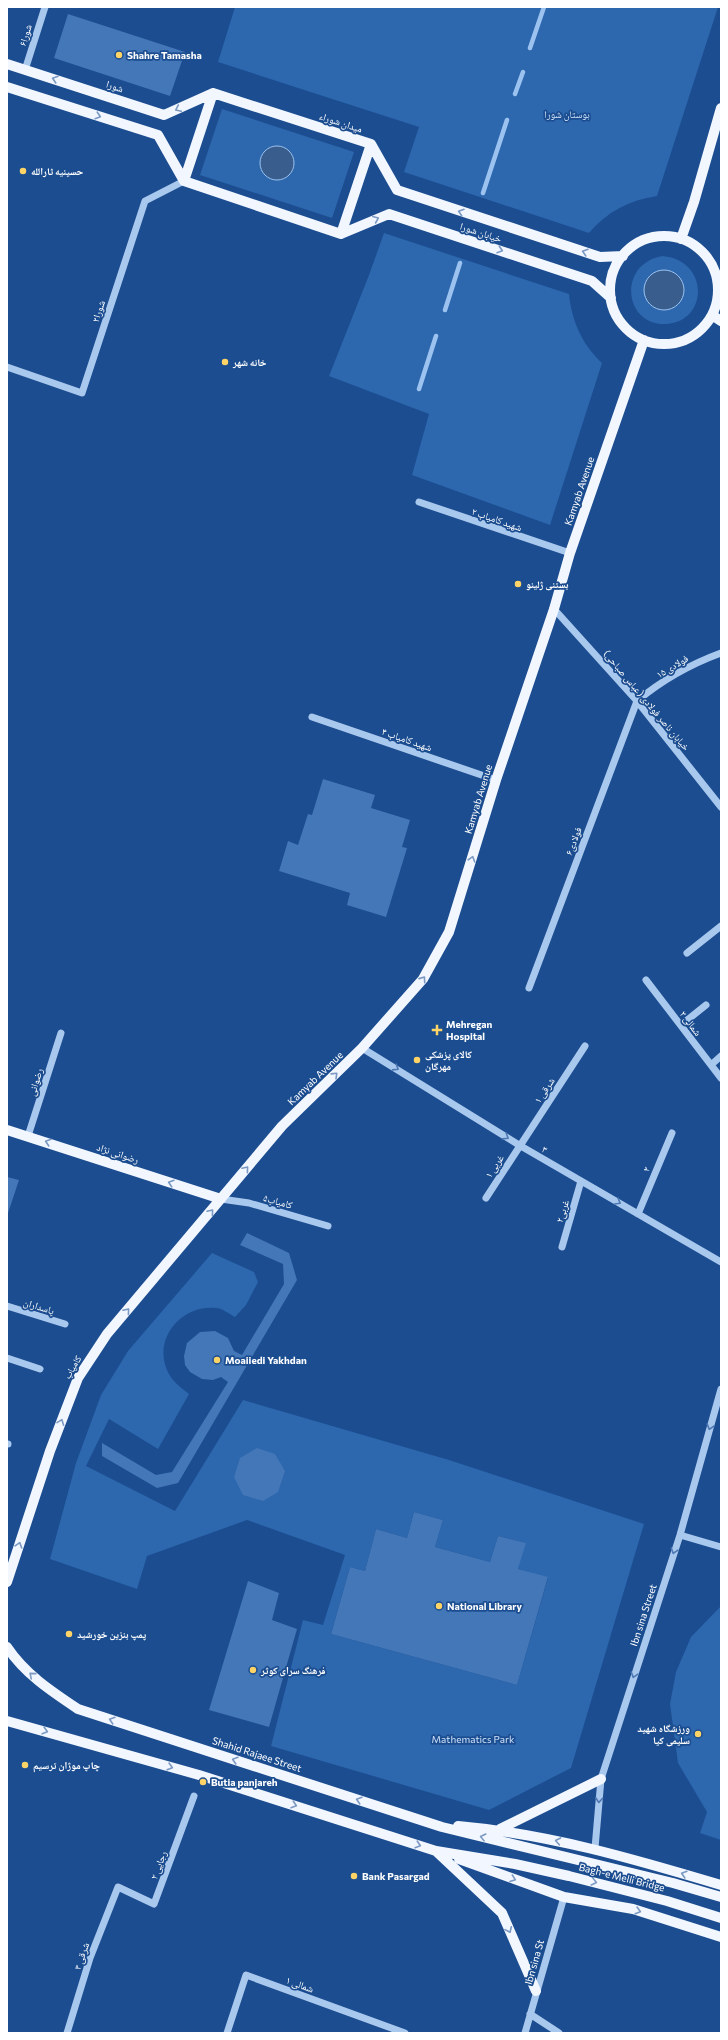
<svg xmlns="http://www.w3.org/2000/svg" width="728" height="2040" font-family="Commissioner,'Noto Naskh Arabic',sans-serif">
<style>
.green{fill:#2d67ae;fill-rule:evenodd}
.water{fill:#395e8e;stroke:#9cc3f0}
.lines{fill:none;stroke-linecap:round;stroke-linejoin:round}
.stream{stroke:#9cc3f0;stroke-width:4.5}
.building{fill:#4377b8}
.minor{stroke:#a9c8ee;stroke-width:7}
.major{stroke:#f1f6ff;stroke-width:10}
.oneway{stroke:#7b99c2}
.oneway2{stroke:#4d78b1}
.poi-dot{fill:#ffd467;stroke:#1b4d90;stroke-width:1.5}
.labels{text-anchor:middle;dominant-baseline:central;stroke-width:3.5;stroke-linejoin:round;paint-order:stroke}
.street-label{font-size:10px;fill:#fff;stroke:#1b4d90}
.poi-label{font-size:10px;font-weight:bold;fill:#fff;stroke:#1b4d90;text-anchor:start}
.park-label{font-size:10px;fill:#cfe3fa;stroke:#1b4d90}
</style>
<rect width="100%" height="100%" fill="#1b4d90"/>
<path class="green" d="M235 7H718L657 196C629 200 607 212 589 233L404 172 419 127 218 62Z
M222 109 354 152 332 218 200 175Z
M384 233 569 294C572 322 582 344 602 363L550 525 412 475 429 414 329 376 369 275Z
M663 256C710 261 708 321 667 324 623 327 617 263 663 256Z
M212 1253 254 1272 258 1282 246 1305 235 1317C229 1314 222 1308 216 1308 183 1304 153 1337 167 1370 171 1380 180 1387 189 1394L158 1449 109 1419 86 1466 175 1511 243 1400 449 1460 644 1524 571 1768 489 1810 271 1746 303 1620 323 1625 345 1555 247 1520 147 1556 137 1589 50 1559 76 1463 101 1395 128 1351ZM414 1512 443 1520 435 1547 490 1562 498 1536 525 1543 518 1569 548 1578 517 1685 331 1634 350 1567 365 1571 376 1529 407 1538Z
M721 1606V1840L700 1833 707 1812 678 1763 670 1704 676 1672 691 1637Z"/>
<path class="water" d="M260 163a17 17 0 1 1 34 0a17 17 0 1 1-34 0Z
M644 290a20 20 0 1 1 40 0a20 20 0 1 1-40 0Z"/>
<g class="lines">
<path class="stream" d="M530 48 544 7
M515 94 523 72
M483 193 507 120
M445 310 460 263
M419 389 436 336"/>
</g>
<path class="building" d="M68 14 185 52 170 96 54 58Z
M323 779 375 795 371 808 410 820 402 847 407 848 386 917 347 905 350 893 279 871 288 841 298 845 308 814 312 815Z
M7 1177 19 1180 7 1216Z
M247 1233 289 1253 297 1280 178 1483 157 1488 102 1456V1443L156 1475 172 1472 228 1382 221 1377 213 1380 202 1379 190 1372 185 1365 184 1356 187 1343 200 1332 215 1331 228 1338 234 1351 242 1355 284 1284 283 1264 240 1245Z
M257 1448 275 1454 285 1471 278 1492 263 1501 243 1495 234 1477 240 1458Z
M414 1512 443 1520 435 1547 490 1562 498 1536 526 1543 518 1569 548 1577 517 1685 331 1634 350 1567 365 1571 376 1529 407 1538Z
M248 1581 279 1593 272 1620 297 1629 269 1727 209 1710Z"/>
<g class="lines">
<path class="minor" d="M25 70 45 7
M7 367 82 393 145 201 184 181
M419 502 570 553
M554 609 637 701 721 807
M312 717 496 780
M687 953 721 926
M646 980 721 1078
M529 988 637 701C661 681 691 664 721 653
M681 1025 706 1005
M362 1048 519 1145 721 1262
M711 1065 721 1056
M28 1136 61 1033
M486 1198 585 1046
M221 1199 249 1203 328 1226
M638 1214 672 1133
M562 1247 581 1181
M7 1306 65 1324
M7 1358 40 1369
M7 1444H8
M680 1535 721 1547
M595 1848 601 1779 680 1535 721 1389
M530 2014 559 2033
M67 2033 90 1958 118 1887 154 1904 194 1796
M227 2033 246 1975 405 2033
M525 2033 564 1897"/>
<path class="major" d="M7 64 164 115 213 93
M7 87 158 135 184 181
M371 144 397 190 600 257 623 256
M184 181 341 234 371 144
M184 181 213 93 371 144
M341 234 389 214 592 281 611 298
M610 290a54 54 0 1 1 108 0a54 54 0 1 1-108 0Z
M681 239 694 202 721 108
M712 315 721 321
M7 1130 221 1199
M7 1582 50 1451 78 1378 107 1334 282 1126 362 1048 423 979 449 932 496 780 554 609 570 553 644 340
M7 1647C25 1674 51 1691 78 1709L442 1827 673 1883 721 1897
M7 1721 199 1775 436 1851 515 1864 569 1876 667 1901 721 1918
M458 1826C549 1834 634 1859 721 1885
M500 1829 601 1779
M436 1851 502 1913 536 1991
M459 1859 564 1897 633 1909 721 1937"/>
</g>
<defs><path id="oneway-chevron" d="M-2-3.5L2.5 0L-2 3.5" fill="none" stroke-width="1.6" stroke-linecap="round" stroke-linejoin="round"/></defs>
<g class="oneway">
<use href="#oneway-chevron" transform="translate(55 79) rotate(-162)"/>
<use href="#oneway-chevron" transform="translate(178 109) rotate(155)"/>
<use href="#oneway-chevron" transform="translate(98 116) rotate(18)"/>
<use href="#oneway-chevron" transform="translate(461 212) rotate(-162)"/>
<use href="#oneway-chevron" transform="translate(376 219) rotate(-23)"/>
<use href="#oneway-chevron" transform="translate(500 250) rotate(18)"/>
<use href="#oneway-chevron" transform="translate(585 252) rotate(-162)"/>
<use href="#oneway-chevron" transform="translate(472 859) rotate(-73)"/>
<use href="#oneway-chevron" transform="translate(423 979) rotate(-55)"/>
<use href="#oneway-chevron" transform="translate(335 1075) rotate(-44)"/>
<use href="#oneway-chevron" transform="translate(48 1142) rotate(-162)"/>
<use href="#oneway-chevron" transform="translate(246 1169) rotate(-50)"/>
<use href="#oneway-chevron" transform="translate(171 1183) rotate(-162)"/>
<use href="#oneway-chevron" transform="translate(211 1212) rotate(-50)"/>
<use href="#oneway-chevron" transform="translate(127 1311) rotate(-50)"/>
<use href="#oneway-chevron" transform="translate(61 1422) rotate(-69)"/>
<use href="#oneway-chevron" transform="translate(19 1545) rotate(-72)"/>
<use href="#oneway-chevron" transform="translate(32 1675) rotate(-139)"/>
<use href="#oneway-chevron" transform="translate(112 1720) rotate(-162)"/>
<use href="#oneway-chevron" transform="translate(45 1731) rotate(16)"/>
<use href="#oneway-chevron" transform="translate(235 1760) rotate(-162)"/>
<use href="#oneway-chevron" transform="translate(170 1767) rotate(16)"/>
<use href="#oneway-chevron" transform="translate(359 1800) rotate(-162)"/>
<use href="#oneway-chevron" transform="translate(294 1805) rotate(18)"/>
<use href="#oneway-chevron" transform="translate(483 1837) rotate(-166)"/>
<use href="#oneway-chevron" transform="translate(558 1841) rotate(-169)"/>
<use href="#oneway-chevron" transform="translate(418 1845) rotate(18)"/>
<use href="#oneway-chevron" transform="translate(684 1874) rotate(-163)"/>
<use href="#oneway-chevron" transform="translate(513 1879) rotate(20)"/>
<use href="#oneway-chevron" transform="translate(594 1882) rotate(14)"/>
<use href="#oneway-chevron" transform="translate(638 1911) rotate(16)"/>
<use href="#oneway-chevron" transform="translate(509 1930) rotate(66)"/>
</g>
<g class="oneway2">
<use href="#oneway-chevron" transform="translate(396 1068) rotate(32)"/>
<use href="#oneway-chevron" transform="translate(506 1137) rotate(32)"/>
<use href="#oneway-chevron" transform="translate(618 1202) rotate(30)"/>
<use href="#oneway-chevron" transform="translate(710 1427) rotate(106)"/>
<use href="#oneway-chevron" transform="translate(674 1551) rotate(108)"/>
<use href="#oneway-chevron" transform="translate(634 1675) rotate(108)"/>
<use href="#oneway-chevron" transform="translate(599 1800) rotate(95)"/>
</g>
<g class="poi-dot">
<circle cx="119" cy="55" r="4"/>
<circle cx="23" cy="171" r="4"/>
<circle cx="225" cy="362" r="4"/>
<circle cx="518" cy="584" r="4"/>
<path d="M435 1024h4v4h4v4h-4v4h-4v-4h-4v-4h4z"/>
<circle cx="417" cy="1060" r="4"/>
<circle cx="217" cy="1360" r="4"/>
<circle cx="439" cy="1606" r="4"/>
<circle cx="69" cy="1634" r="4"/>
<circle cx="253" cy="1670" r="4"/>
<circle cx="698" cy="1734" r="4"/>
<circle cx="25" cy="1765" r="4"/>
<circle cx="203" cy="1782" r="4"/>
<circle cx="354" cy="1876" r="4"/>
</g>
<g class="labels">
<g class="street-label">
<text transform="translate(25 35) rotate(-73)">شورا۶</text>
<text transform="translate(115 86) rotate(18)">شورا</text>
<text transform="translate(341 122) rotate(18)">میدان شوراء</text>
<text transform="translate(481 232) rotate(18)">خیابان شورا</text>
<text transform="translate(98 311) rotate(-72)">شورا۳</text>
<text transform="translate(579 491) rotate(-71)">Kamyab Avenue</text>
<text transform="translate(497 519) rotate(19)">شهید کامیاب ۲</text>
<text transform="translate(672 666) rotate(-31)">فولادی ۱۵</text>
<text transform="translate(647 700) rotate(50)">خیابان ناصر فولادی (عباس صباحی)</text>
<text transform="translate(407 739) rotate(19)">شهید کامیاب ۴</text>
<text transform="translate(478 799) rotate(-73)">Kamyab Avenue</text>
<text transform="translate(573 841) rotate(-69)">فولادی۶</text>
<text transform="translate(691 1023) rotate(53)">۲ شمالی</text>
<text transform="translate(315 1078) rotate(-44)">Kamyab Avenue</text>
<text transform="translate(35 1082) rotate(-73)">رضوانی</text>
<text transform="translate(544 1090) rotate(-56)">۱ شرقی</text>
<text transform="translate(545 1149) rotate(30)">۳</text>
<text transform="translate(118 1153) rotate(18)">رضوانی نژاد</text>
<text transform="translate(494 1166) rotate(-57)">۱ غربی</text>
<text transform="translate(646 1169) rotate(-67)">۲</text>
<text transform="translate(278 1201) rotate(16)">کامیاب۵</text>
<text transform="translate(562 1211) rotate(-73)">غربی۲</text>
<text transform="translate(39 1306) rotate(17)">پاسداران</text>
<text transform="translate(72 1367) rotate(-60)">کامیاب</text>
<text transform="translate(643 1615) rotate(-72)">Ibn sina Street</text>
<text transform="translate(257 1754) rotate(18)">Shahid Rajaee Street</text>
<text transform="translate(158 1865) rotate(-70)">رجایی ۲</text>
<text transform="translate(622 1877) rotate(14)">Bagh-e Melli Bridge</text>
<text transform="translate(81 1956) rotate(-71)">شرقی ۳</text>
<text transform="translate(534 1962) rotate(-74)">Ibn sina St</text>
<text transform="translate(300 1984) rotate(20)">شمالی ۱</text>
</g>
<g class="poi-label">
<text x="127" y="55">Shahre Tamasha</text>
<text x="31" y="171">حسینیه ثارالله</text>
<text x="233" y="362">خانه شهر</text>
<text x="526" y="584">بستنی ژلینو</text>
<text x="446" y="1024">Mehregan<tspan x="446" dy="12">Hospital</tspan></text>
<text x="425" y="1054">کالای پزشکی<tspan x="425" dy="12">مهرگان</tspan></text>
<text x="225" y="1360">Moaiiedi Yakhdan</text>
<text x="447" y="1606">National Library</text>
<text x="77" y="1634">پمپ بنزین خورشید</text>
<text x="261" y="1670">فرهنگ سرای کوثر</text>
<text x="690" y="1728" text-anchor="end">ورزشگاه شهید<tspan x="690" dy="12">سلیمی کیا</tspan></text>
<text x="33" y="1765">چاپ موژان ترسیم</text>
<text x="211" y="1782">Butia panjareh</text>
<text x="362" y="1876">Bank Pasargad</text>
</g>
<g class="park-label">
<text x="567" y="114">بوستان شورا</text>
<text x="473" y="1739">Mathematics Park</text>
</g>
</g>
<rect width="728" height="2040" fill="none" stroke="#ffffff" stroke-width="16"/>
</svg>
